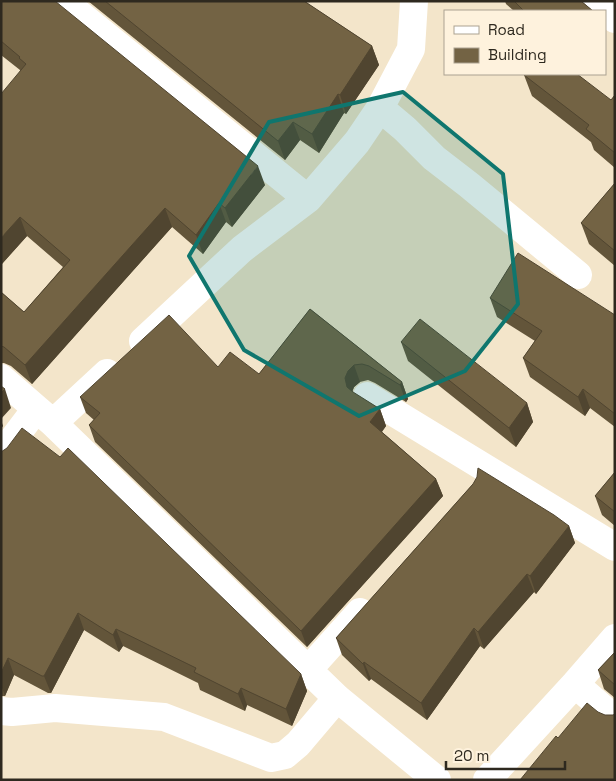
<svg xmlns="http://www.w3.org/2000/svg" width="616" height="781" font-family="'Space Grotesk',sans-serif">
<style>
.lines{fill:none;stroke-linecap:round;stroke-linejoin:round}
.minor{stroke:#fff;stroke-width:28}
.wall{fill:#63553a}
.shaded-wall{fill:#504530}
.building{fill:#736344;stroke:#504530}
.marked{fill:#0f766e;fill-opacity:0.2;stroke:#0f766e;stroke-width:4;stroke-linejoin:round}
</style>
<rect width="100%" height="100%" fill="#f3e5ca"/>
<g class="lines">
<path class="minor" d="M63 1 308 199
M597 1 615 19
M380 108 405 129 434 158 469 185 578 275
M143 341 242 249 308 199 357 142 380 108 411 49 414 1
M1 378 53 423 337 698 437 780
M367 396 615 547
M53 423 107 373
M1 455 36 409
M308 670 360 612
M575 684 615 719
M1 711 12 712 55 708 164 717 271 758 285 755 298 744 337 698
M487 780 575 684 615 638"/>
</g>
<path class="wall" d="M1 1 265 185 232 227 226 222 203 254 172 227 32 384 11 366 4 363H1V292L24 312 63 267 27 236 1 265 20 70 1 55Z
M88 1H304L372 46 379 65 346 114 344 113 319 153 300 140 285 160Z
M505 1H581L593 11H514L506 4Z
M524 75 611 100 615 95V168L594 150 591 142 532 96Z
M615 183V266L589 244 581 223Z
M490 298 615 315V427L590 408 585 416 530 377 523 358 535 341 497 317Z
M310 309 402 382 408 399 406 402 375 383 368 380 360 382 354 387 352 392 380 409 386 426 382 432 436 479 443 496 307 647 95 442 89 425 94 420 86 413 80 397 218 367 259 374Z
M401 342 527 403 533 422 516 447 408 361Z
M1 452 301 674 307 691 292 726 247 705 245 711 200 690 198 683 123 646 119 652 84 630 51 693H48L14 675 5 696H1Z
M615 472V526L602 515 595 496Z
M473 484 569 526 575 543 536 594 534 592 484 649 480 646 427 720 371 679 369 681 342 655 336 638Z
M615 652V698L604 689 598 670Z"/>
<path class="shaded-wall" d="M372 46 379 65 346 114 340 95Z
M338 94 344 113 319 153 312 134Z
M293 122 300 140 285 160 278 141Z
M258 166 265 185 232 227 225 208Z
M219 203 226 222 203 254 196 235Z
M165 208 172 227 32 384 25 365Z
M20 217 27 236 1 265V238Z
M354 365 360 382 354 387 351 395 347 387 345 378 348 371Z
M402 382 408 399 406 402 400 385Z
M5 389 11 408 1 419V393Z
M583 389 590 408 585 416 578 397Z
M527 403 533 422 516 447 509 428Z
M380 409 386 426 376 439 370 422Z
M1 420 3 426 1 429Z
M436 479 443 496 307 647 301 631Z
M569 526 575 543 536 594 530 576Z
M527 574 534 592 484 649 478 632Z
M78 613 84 630 51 693 44 676Z
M474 628 480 646 427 720 421 703Z
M116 629 123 646 119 652 113 635Z
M8 658 14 675 5 696 1 685V673Z
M364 662 371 679 369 681 363 664Z
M301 674 307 691 292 726 286 709Z
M241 688 247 705 245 711 238 694Z"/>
<path class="building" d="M1 1H55L258 166 225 208 219 203 196 235 165 208 25 365 4 347 1 346V292L24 312 70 260 20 217 1 238V94L26 64 19 58 20 57 1 41Z
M105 1H304L372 46 340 95 338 94 312 134 293 122 278 141Z
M514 1H581L593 11H524Z
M525 74H577L611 100 615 95V153L586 129 589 125 524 75Z
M615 183V251L581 223Z
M518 253 615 315V414L583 389 578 397 523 358 542 331 490 298Z
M310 309 402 382 400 385 369 366 362 364 354 365 348 371 345 378 347 387 353 392 380 409 370 422 436 479 301 631 89 425 100 413 80 397 169 315 218 367 230 352 259 374Z
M420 319 527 403 509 428 401 342Z
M1 386 5 389 1 393Z
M22 428 60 457 68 448 301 674 286 709 241 688 238 694 194 672 196 668 116 629 113 635 78 613 44 676H42L8 658 1 673V452L7 448Z
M478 468 554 515 569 526 530 576 527 574 478 632 474 628 421 703 364 662 363 664 336 638 473 484 477 477Z
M615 472V512L595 496Z
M615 652V685L598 670Z
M587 703 598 712 605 715H613L615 714V780H520L556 736 558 738Z"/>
<path class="marked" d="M403 92 503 174 518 304 465 371 359 416 244 350 189 256 269 122Z"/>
<rect width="616" height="781" fill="none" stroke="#2e291f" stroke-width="5"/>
<rect x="444" y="10" width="162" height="65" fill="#fef2dd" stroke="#aba291"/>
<rect x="454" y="26" width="25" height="8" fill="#ffffff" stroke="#aba291"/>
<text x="488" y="35" font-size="15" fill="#2e291f">Road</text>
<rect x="454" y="48" width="25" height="15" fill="#736344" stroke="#aba291"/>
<text x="488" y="60" font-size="15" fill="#2e291f">Building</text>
<path d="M446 761v8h119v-8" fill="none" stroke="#2e291f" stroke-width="2.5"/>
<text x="454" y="761" font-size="15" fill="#2e291f" stroke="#fef2dd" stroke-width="4" paint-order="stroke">20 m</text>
</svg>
